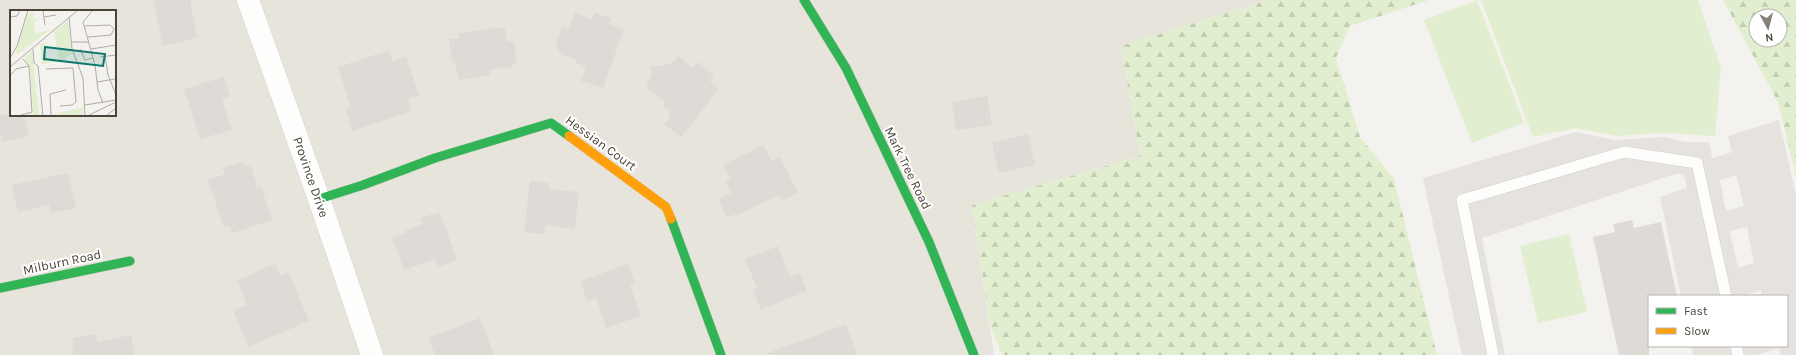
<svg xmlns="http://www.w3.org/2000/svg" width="1796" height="355" font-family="Karla,sans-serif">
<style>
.residential{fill:#e7e4dc;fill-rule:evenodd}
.grass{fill:#e1eecf}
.forest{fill:url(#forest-firs);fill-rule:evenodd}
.parking{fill:#e6e3df;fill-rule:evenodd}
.building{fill:#dedbd6}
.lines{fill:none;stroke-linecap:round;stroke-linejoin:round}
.lane-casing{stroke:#d2d0cb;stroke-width:12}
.street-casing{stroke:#d2d0cb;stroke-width:23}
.fast-casing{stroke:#d3cfc5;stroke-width:10}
.slow-casing{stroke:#d3cfc5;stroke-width:10}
.lane{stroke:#fdfdfc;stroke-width:11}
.street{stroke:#fdfdfc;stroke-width:22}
.fast{stroke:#30b455;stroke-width:9}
.slow{stroke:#ff9f0a;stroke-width:9}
.labels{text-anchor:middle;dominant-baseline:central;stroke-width:4;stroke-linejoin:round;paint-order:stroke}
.street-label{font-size:13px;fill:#4b4439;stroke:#fff}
.inset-road{fill:none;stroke:#b0aca6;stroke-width:1}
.view{fill:#0f766e;fill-opacity:0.15;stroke:#0f766e;stroke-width:2}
.inset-edge{fill:none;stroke:#4b4439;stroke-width:2}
</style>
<defs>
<pattern id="forest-firs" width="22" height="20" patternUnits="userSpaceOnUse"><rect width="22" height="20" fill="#e1eecf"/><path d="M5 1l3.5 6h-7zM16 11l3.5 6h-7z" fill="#c3cdb2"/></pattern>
</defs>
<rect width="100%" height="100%" fill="#f4f2ee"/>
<path class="residential" d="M0 0H1268L1121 46 1140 156 972 205 994 355H0ZM11 11H115V115H11Z"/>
<path class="grass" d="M1477 0 1524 123 1472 143 1424 20Z
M1481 0H1698L1721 68 1715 136 1663 133 1616 136 1577 128 1533 137Z
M1569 234 1587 312 1538 323 1520 246Z"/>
<path class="forest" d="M1268 0H1429L1350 26 1336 58 1360 137 1394 179 1437 355H1002L990 324 972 205 1140 156 1121 46Z
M1723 0H1796V176L1778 102ZM1756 16H1780V40H1756Z"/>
<path class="parking" d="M1779 120 1796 195V355H1781L1779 348 1757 355H1693L1692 346H1787V296H1762L1761 290 1743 296H1681L1660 197 1687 188 1684 176 1678 173 1482 238 1505 355H1462L1423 178 1576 132 1614 140 1665 137 1685 142H1709L1712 158 1732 152 1728 136ZM1736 175 1744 206 1726 211 1720 180ZM1747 227 1754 263 1738 268 1730 231Z"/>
<path class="building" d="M153 0H190L197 38 163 46Z
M575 13 592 19 595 13 611 18 609 24 624 29 603 88 581 81 586 67 576 63 577 60 560 54 556 44 562 27 568 29Z
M505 27 507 42 514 41 517 62 511 67 489 70 490 75 459 80 455 62 452 63 449 39 459 38 458 33Z
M389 50 392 61 406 56 419 96 408 99 412 111 352 131 346 110 351 108 338 67Z
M678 56 693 68 698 62 714 76 710 81 719 89 681 137 664 124 670 117 668 115 671 112 662 105 665 102 648 89 647 82 652 76 650 67 671 64Z
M224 77 230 96 222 99 232 130 200 139 184 89Z
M987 96 992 125 956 130 952 102Z
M0 115H24L29 136 3 142 0 131Z
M1028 134 1035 165 999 173 992 142Z
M764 145 771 161 780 157 798 193 782 200 779 195 736 216 735 214 727 218 718 199 731 193 725 181 731 180 723 165Z
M241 162 251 166 257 187 261 186 272 220 232 233 230 227 223 226 208 180 225 174 223 168Z
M68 173 76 208 51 213 49 205 18 212 12 185Z
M530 181 550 183 549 189 579 192 575 229 546 225 545 234 524 232Z
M440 212 457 260 438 267 435 259 404 270 392 238 406 233 405 231 422 224 420 218Z
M1632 220 1634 228 1661 222 1677 296H1649V355H1619L1593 237 1615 232 1613 224Z
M778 246 790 276 800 273 807 291 761 310 753 290 757 288 745 259Z
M275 264 280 276 289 272 309 321 248 347 233 310 247 305 237 280Z
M628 264 635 283 630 285 641 316 606 328 596 298 587 301 580 281Z
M480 318 494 355H435L428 338Z
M846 324 857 355H768V353Z
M96 334 97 342 131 335 135 355H73L72 346H74L73 338Z"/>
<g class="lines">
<g class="lane-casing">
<path id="lane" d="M1736 346 1738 355
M1493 355 1462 200 1624 152 1697 163 1726 296"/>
</g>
<g class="street-casing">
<path id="street" d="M248 0 319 199 372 355"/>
</g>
<g class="fast-casing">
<path id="fast" d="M804 0 846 68 929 242 974 355
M319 199 363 185 435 158 551 123 569 136
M671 219 721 355
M0 288 130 261"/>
</g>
<g class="slow-casing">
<path id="slow" d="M569 136 666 207 671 219"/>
</g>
<use href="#lane" class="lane"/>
<use href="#street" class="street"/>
<use href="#fast" class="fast"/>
<use href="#slow" class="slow"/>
</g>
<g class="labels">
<g class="street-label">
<text transform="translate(601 143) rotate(36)">Hessian Court</text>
<text transform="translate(908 168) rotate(64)">Mark Tree Road</text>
<text transform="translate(311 177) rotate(71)">Province Drive</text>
<text transform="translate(62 262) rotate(-12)">Milburn Road</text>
</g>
</g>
<g transform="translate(10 10)">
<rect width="106" height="106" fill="#f4f2ee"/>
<path d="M23 2V9L30 8 24 13 25 24 41 19 8 44 5 42 18 3ZM58 11 62 45 56 46V50L32 54 30 34 35 32 37 52 49 50 44 22ZM22 41 29 106H13L23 103 20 57 14 48ZM74 97 72 106H48V103Z" fill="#e1eecf"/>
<path class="inset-road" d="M83 0 73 12 85 55 88 80 93 93M33 1 35 15M0 7 7 6 10 0M34 7 46 5M59 7 62 39 73 68 75 106M75 16 100 15 104 19 101 25 78 27M62 32H79M23 39 24 53 28 56 33 106M70 39 75 50 83 48M81 39 106 35M95 46 98 65 106 85M90 47 106 45M0 48 7 36 18 0M0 57 68 0M36 59 63 58 66 92 62 95 50 96M0 66 6 59 19 56 13 49M87 72 105 69M75 95 106 90M11 105 22 102 19 56M41 106 40 84 56 80M77 106 106 92M96 106 106 98"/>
<path class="view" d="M35 37 95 44 93 56 34 49Z"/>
<rect width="106" height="106" class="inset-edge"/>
</g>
<rect x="1648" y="295" width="140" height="52" fill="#ffffff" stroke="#b7b4b0"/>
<rect x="1656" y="308" width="20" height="6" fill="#30b455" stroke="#b7b4b0"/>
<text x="1684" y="315" font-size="12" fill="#4b4439">Fast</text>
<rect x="1656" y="328" width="20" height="6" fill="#ff9f0a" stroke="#b7b4b0"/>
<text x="1684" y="335" font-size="12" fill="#4b4439">Slow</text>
<g transform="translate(1768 28) rotate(173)"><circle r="19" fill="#ffffff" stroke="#b7b4b0"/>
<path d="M0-3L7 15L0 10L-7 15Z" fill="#868178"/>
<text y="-6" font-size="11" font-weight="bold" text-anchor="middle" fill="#4b4439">N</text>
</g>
</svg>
